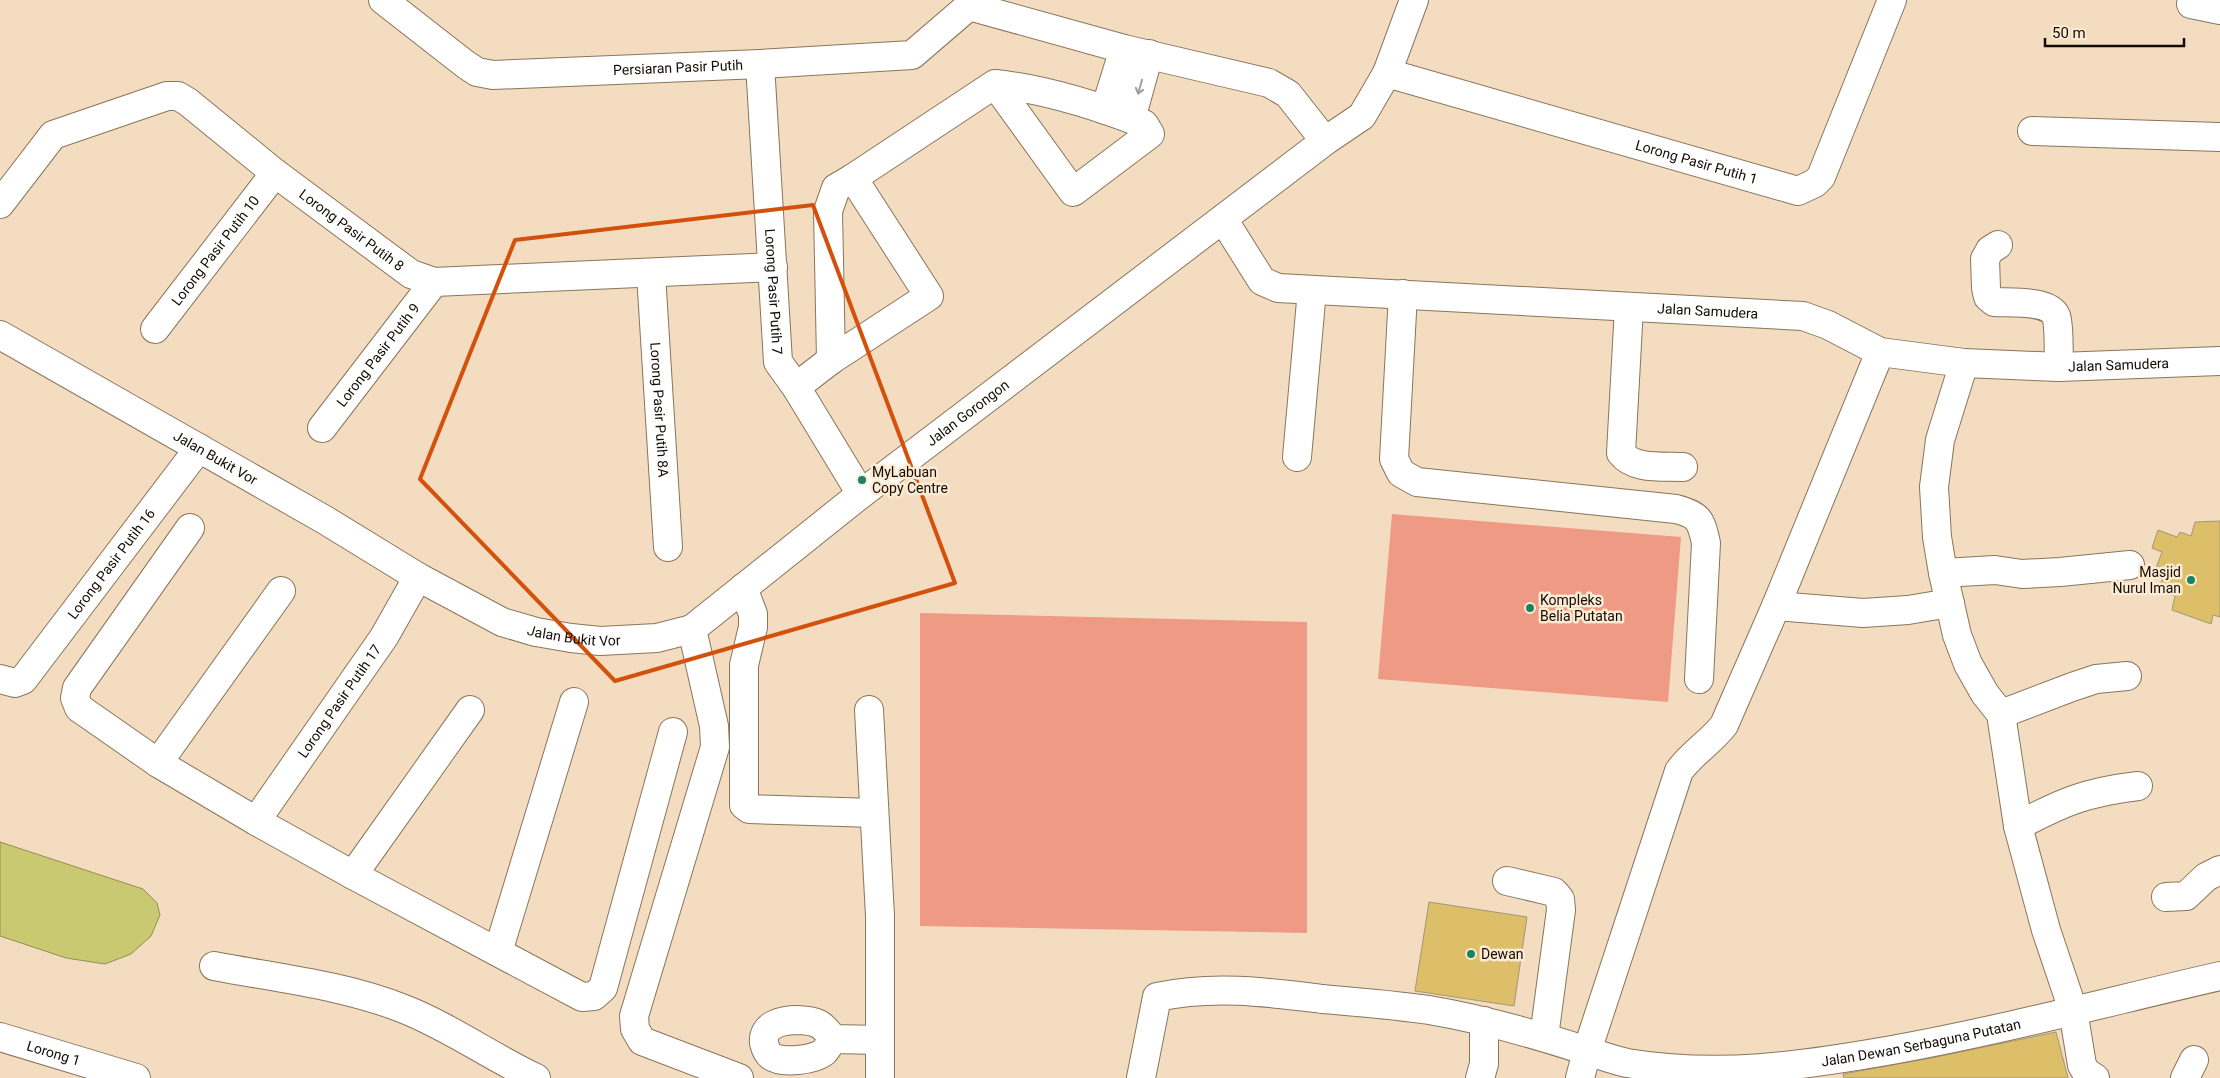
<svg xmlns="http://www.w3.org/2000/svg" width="2220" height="1078" font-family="Roboto,sans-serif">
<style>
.green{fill:#ef9a85}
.water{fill:#c8c971;stroke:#929050}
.building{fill:#ddbf69;stroke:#a29778}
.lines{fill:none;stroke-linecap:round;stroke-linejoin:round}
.minor-casing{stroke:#8a755b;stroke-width:30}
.minor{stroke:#fff;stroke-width:28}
.oneway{stroke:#a19e9b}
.marked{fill:none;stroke:#d3510b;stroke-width:4;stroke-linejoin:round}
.poi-dot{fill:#188461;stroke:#fdead3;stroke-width:2}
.labels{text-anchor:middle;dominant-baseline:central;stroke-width:5;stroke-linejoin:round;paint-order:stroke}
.street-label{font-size:14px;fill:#130c04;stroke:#fdead3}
.poi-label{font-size:14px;fill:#130c04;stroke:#fdead3;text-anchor:start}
</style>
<rect width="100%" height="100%" fill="#f3dcbf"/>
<path class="green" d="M1392 514 1681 537 1668 702 1378 679Z
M920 613 1307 622V933L920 926Z"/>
<path class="water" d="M0 842 143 889 157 903 160 915 151 936 131 954 105 964 66 958 0 936Z"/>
<path class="building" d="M2220 521V617L2213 615 2211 624 2172 610 2175 596 2159 589 2165 571 2156 568 2162 552 2152 548 2158 530 2177 537 2180 532 2191 536 2195 522Z
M1429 902 1527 917 1514 1006 1415 991Z
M2056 1032 2068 1078H1844L1843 1074 1936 1057Z"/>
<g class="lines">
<g class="minor-casing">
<g id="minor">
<path id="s1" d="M383 0 465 64 477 72 493 75 760 64 912 55 976 0"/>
<path d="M2191 4 2220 10"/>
<path d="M969 6 1124 49 1269 83 1288 94 1325 141"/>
<path id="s2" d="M760 64 778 362 796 387 861 494"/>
<path id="s3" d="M1387 73 1798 191 1815 183 1821 177 1892 0"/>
<path d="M1105 110 1124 49"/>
<path d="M1131 119 1149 54"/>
<path d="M2032 131 2220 137"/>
<path id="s4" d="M0 204 53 135 167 96H178L188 102 275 173 411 274 434 282 773 267"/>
<path id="s5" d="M1223 219 1262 281 1278 288 1803 316 1828 325 1880 352 1964 363 2059 367 2220 361"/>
<path d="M1998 245 1990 250 1985 259 1986 288 1988 297 1994 302C2010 303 2049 300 2056 316 2060 327 2058 354 2059 367"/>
<path id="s6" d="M651 274 668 547"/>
<path d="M1403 294 1394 459 1401 473 1417 482 1676 509C1699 515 1701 520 1706 543L1699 679"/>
<path d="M1629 307 1621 453C1634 470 1662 466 1683 467"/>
<path id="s7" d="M155 329 275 173"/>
<path id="s8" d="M0 335 325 520 418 577 502 622 536 632 571 638 600 641 657 638 692 629 861 494 1325 141 1362 116 1387 73 1414 0"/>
<path d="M831 360 828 211 836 188 853 178"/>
<path d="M1964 363 1940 440 1934 487 1937 537 1943 573 1957 635 1968 664 1985 694 2001 714 2018 826 2046 930 2073 1010 2082 1065 2086 1072 2095 1078"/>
<path d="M796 387 831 360 929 296 853 178 995 84 1073 192 1150 134 1144 124C1098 106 1044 89 995 84"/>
<path id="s9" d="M322 428 434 282"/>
<path d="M1297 457 1312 290"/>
<path d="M190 528 77 688 75 698 79 708 158 763 256 821 353 875 582 997 594 996 603 988 673 732"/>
<path d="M1943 573 1995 570 2022 574 2060 572 2130 565"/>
<path d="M743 588 753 614V627L744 665V805L749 809 874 813"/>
<path d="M1776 606 1863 613 1908 610 1950 603"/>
<path d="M692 629 714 726 715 747 634 1016 635 1029 642 1041 739 1078"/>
<path id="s10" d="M0 679 15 683 23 680 199 448"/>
<path d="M869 710 880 916V1078"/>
<path d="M2001 714 2072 687 2096 679 2127 676"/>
<path d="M158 763 281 591"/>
<path id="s11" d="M256 821 384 637 418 577"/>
<path d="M2018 826C2062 802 2087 792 2138 786"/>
<path d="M353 875 470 710"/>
<path d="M1507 881 1554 892 1560 899 1561 910 1544 1037"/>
<path d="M2166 897 2186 896 2206 877 2220 870"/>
<path d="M498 952 574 702"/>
<path d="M214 966C277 978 344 985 404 1009 450 1027 491 1057 536 1078"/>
<path id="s12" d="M0 1037 136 1078"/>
<path d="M833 1039C822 1023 817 1021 798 1020 783 1020 762 1024 764 1043 765 1047 767 1053 771 1056 782 1064 814 1060 824 1052 827 1049 830 1043 833 1039L880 1040"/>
<path d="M1141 1078 1157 997C1214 985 1266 992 1323 999 1358 1002 1394 1005 1429 1010 1483 1019 1535 1034 1587 1051L1679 771C1692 753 1711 742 1724 725L1776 606 1880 352"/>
<path d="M1480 1078 1484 1064V1021"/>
<path id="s13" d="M1580 1078 1587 1051C1600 1055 1613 1060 1627 1063 1719 1078 1801 1066 1892 1050 2003 1030 2111 1001 2220 976"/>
<path d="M2185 1078 2194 1060"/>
</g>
</g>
<use href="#minor" class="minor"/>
</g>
<defs><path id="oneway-shaft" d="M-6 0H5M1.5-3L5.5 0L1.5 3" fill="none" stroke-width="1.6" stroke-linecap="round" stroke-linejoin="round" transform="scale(1.25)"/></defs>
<use class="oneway" href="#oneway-shaft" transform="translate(1140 87) rotate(106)"/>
<path class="marked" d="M813 205 955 583 615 681 420 479 515 240Z"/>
<g class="poi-dot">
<circle cx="862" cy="480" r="5"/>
<circle cx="2191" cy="580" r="5"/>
<circle cx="1530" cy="608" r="5"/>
<circle cx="1471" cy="954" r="5"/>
</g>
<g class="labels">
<g class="street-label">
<text stroke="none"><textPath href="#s1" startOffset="320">Persiaran Pasir Putih</textPath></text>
<text stroke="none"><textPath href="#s3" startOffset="322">Lorong Pasir Putih 1</textPath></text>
<text stroke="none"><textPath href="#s4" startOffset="438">Lorong Pasir Putih 8</textPath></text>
<text stroke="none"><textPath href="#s7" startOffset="99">Lorong Pasir Putih 10</textPath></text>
<text stroke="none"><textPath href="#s2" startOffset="228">Lorong Pasir Putih 7</textPath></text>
<text stroke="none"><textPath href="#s5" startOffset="521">Jalan Samudera</textPath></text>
<text stroke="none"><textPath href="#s9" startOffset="92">Lorong Pasir Putih 9</textPath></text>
<text stroke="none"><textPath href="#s5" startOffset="941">Jalan Samudera</textPath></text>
<text stroke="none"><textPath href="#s6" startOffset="136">Lorong Pasir Putih 8A</textPath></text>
<text stroke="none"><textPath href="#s8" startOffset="1122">Jalan Gorongon</textPath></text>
<text stroke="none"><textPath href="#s8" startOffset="248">Jalan Bukit Vor</textPath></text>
<text stroke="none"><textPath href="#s10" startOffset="170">Lorong Pasir Putih 16</textPath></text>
<text stroke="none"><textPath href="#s8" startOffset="652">Jalan Bukit Vor</textPath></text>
<text stroke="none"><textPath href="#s11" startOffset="146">Lorong Pasir Putih 17</textPath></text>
<text stroke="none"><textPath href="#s13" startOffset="366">Jalan Dewan Serbaguna Putatan</textPath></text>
<text stroke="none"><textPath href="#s12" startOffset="56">Lorong 1</textPath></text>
</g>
<g class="poi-label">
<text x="872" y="472">MyLabuan<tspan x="872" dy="16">Copy Centre</tspan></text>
<text x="2181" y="572" text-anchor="end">Masjid<tspan x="2181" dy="16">Nurul Iman</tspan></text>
<text x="1540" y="600">Kompleks<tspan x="1540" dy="16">Belia Putatan</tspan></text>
<text x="1481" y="954">Dewan</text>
</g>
</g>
<path d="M2045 38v8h139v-8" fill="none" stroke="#130c04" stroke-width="2.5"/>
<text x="2052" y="38" font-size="15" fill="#130c04" stroke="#fdead3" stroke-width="4" paint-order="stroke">50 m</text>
</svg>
